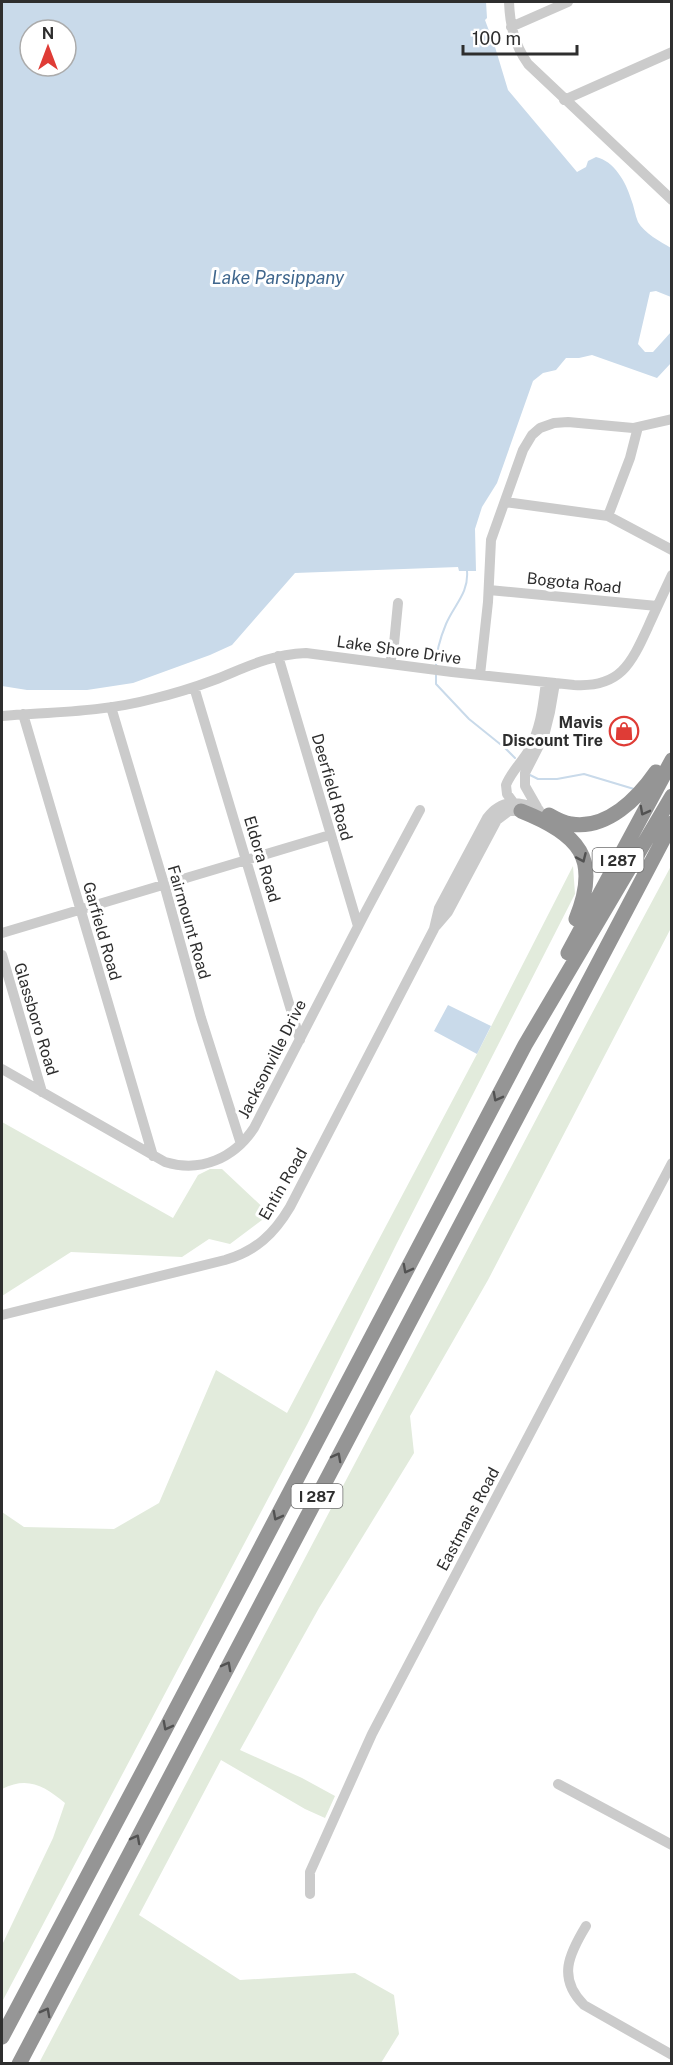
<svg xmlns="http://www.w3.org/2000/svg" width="673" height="2065" font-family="'Public Sans',sans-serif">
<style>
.green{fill:#e2ebdc}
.water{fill:#c9daea;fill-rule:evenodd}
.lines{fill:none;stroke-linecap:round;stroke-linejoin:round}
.stream{stroke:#c9daea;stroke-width:2}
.minor{stroke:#cbcbcb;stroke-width:10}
.highway{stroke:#959595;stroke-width:15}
.oneway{stroke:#525252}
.labels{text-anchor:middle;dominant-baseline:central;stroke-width:6;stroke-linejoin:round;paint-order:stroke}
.shield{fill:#fff;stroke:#6d6d6d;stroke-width:1.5}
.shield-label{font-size:15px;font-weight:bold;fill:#2e2e2e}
.street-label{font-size:16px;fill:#2e2e2e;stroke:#fff}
.poi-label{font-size:16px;font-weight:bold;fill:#2e2e2e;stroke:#fff;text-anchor:end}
.water-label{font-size:18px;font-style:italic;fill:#3f668d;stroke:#fff}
</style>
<rect width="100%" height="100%" fill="#fff"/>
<path class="green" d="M573 866 575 894 397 1243 308 1423 2 2002V1945L53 1838 65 1803C44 1786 28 1776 2 1789V1512L24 1527 114 1529 159 1503 216 1370 287 1413 477 1054Z
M671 866V928L488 1280 410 1416 414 1453 319 1608 240 1750 302 1778 335 1796 325 1818 305 1809 221 1760 139 1915 240 1980 355 1973 394 1995 399 2034 381 2063H39L590 1017Z
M2 1122 173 1218 198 1175 210 1169H222L270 1214 230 1244 209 1239 182 1257 71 1252 2 1296Z"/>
<path class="water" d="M2 2H486L487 18 485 20 495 47 508 90 577 172 586 167 588 161 596 157C614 161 626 182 631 199 634 206 635 215 638 222 644 233 661 242 671 248V297L656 291 650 292 638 344 645 352H653L671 332V363L657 378 592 355 579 358H566L556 370 543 373 533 381 497 483 482 507 475 529 476 571H459L458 567 295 573 232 645 210 655 133 683 87 690H27L2 686ZM30 30H66V66H30Z
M448 1005 491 1026 477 1054 434 1031Z"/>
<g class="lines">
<path class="stream" d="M436 666C436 653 441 636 446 624 454 605 469 593 467 571
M436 675V684L469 719 505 748 515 758
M530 775 538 779H557L584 774 634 789"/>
<path class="minor" d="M509 2C510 25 514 44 528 64L672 200
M511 27 568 2
M564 100 672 52
M505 502 608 516 672 550
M608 516 630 458 638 427
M489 590 657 606
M278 656 358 926
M390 664 394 644 398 603
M480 675 488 602 491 540 523 450 532 435 540 428 554 423 568 422 633 428 672 419
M194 687 300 1040
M111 707 164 884 201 1018 241 1144
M23 714 153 1156
M2 716C51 712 104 712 152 699 173 694 193 688 214 680 247 667 268 655 306 653L452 672 574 685C620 688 631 664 648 627 656 609 664 592 672 575
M516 806 507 794 506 785C511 772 522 762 529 750 541 728 543 705 546 682
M537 807 525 786V773L544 736 550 712 555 683
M436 926 448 912 497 820 509 811H521
M2 933 330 835
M2 955 42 1092
M2 1069 165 1162C201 1173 234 1158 254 1128L366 911 420 810
M2 1315 225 1260C256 1251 274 1234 290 1207L434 929 439 908 487 818C502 798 519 801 539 810
M558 1784 672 1845
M310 1894V1872L372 1734 672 1163
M586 1926C569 1954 557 1978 584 2005L672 2055"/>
<path class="highway" d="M521 811C579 834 601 858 576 919
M549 815C556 819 563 823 571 824 607 830 638 798 656 772
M568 953 672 760
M2 2037 149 1760 525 1045 672 796
M19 2064 672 823"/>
</g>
<defs><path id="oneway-chevron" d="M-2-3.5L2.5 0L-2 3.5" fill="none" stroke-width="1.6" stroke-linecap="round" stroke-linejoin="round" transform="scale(1.5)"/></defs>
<g class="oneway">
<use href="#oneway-chevron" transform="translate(644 811) rotate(118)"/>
<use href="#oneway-chevron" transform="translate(582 858) rotate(66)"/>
<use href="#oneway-chevron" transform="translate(497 1097) rotate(118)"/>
<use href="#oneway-chevron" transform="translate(407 1269) rotate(118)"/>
<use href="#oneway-chevron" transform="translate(337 1457) rotate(-62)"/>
<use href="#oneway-chevron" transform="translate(277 1516) rotate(118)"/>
<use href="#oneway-chevron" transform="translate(227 1666) rotate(-62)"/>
<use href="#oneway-chevron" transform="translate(167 1726) rotate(118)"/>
<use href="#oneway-chevron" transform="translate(136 1839) rotate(-62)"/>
<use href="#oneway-chevron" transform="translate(46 2012) rotate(-62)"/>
</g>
<defs>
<g id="shop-ring" transform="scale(1.5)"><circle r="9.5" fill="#fff" stroke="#df3c36" stroke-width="1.5"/><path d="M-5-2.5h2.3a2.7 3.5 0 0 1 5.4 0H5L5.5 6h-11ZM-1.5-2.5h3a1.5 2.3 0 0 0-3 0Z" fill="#df3c36"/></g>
</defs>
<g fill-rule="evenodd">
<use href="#shop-ring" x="624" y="731"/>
</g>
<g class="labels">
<g class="shield">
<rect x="592.5" y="848" width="51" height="24" rx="4.5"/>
<rect x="291.5" y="1484" width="51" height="24" rx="4.5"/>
</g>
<g class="shield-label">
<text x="618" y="860">I 287</text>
<text x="317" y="1496">I 287</text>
</g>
<g class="street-label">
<text transform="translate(574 583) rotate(6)">Bogota Road</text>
<text transform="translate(399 650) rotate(8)">Lake Shore Drive</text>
<text transform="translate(332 787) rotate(74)">Deerfield Road</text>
<text transform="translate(262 859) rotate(73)">Eldora Road</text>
<text transform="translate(189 922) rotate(74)">Fairmount Road</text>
<text transform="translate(102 931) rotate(74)">Garfield Road</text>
<text transform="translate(36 1019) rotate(73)">Glassboro Road</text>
<text transform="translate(272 1059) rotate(-63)">Jacksonville Drive</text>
<text transform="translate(283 1184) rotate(-60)">Entin Road</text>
<text transform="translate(468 1519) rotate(-62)">Eastmans Road</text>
</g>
<g class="poi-label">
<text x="603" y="722">Mavis<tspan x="603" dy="18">Discount Tire</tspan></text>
</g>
<g class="water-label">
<text x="278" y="277">Lake Parsippany</text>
</g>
</g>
<rect width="673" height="2065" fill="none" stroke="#2e2e2e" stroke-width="6"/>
<g transform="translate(48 48)"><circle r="28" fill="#ffffff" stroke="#ababab" stroke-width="1.5"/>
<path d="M0-4.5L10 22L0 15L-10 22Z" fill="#df3c36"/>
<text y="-9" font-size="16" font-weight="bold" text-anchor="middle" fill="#2e2e2e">N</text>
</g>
<path d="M463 45v9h114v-9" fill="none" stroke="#2e2e2e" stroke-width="3"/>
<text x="472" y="45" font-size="18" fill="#2e2e2e" stroke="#ffffff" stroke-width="4.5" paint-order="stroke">100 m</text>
</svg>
